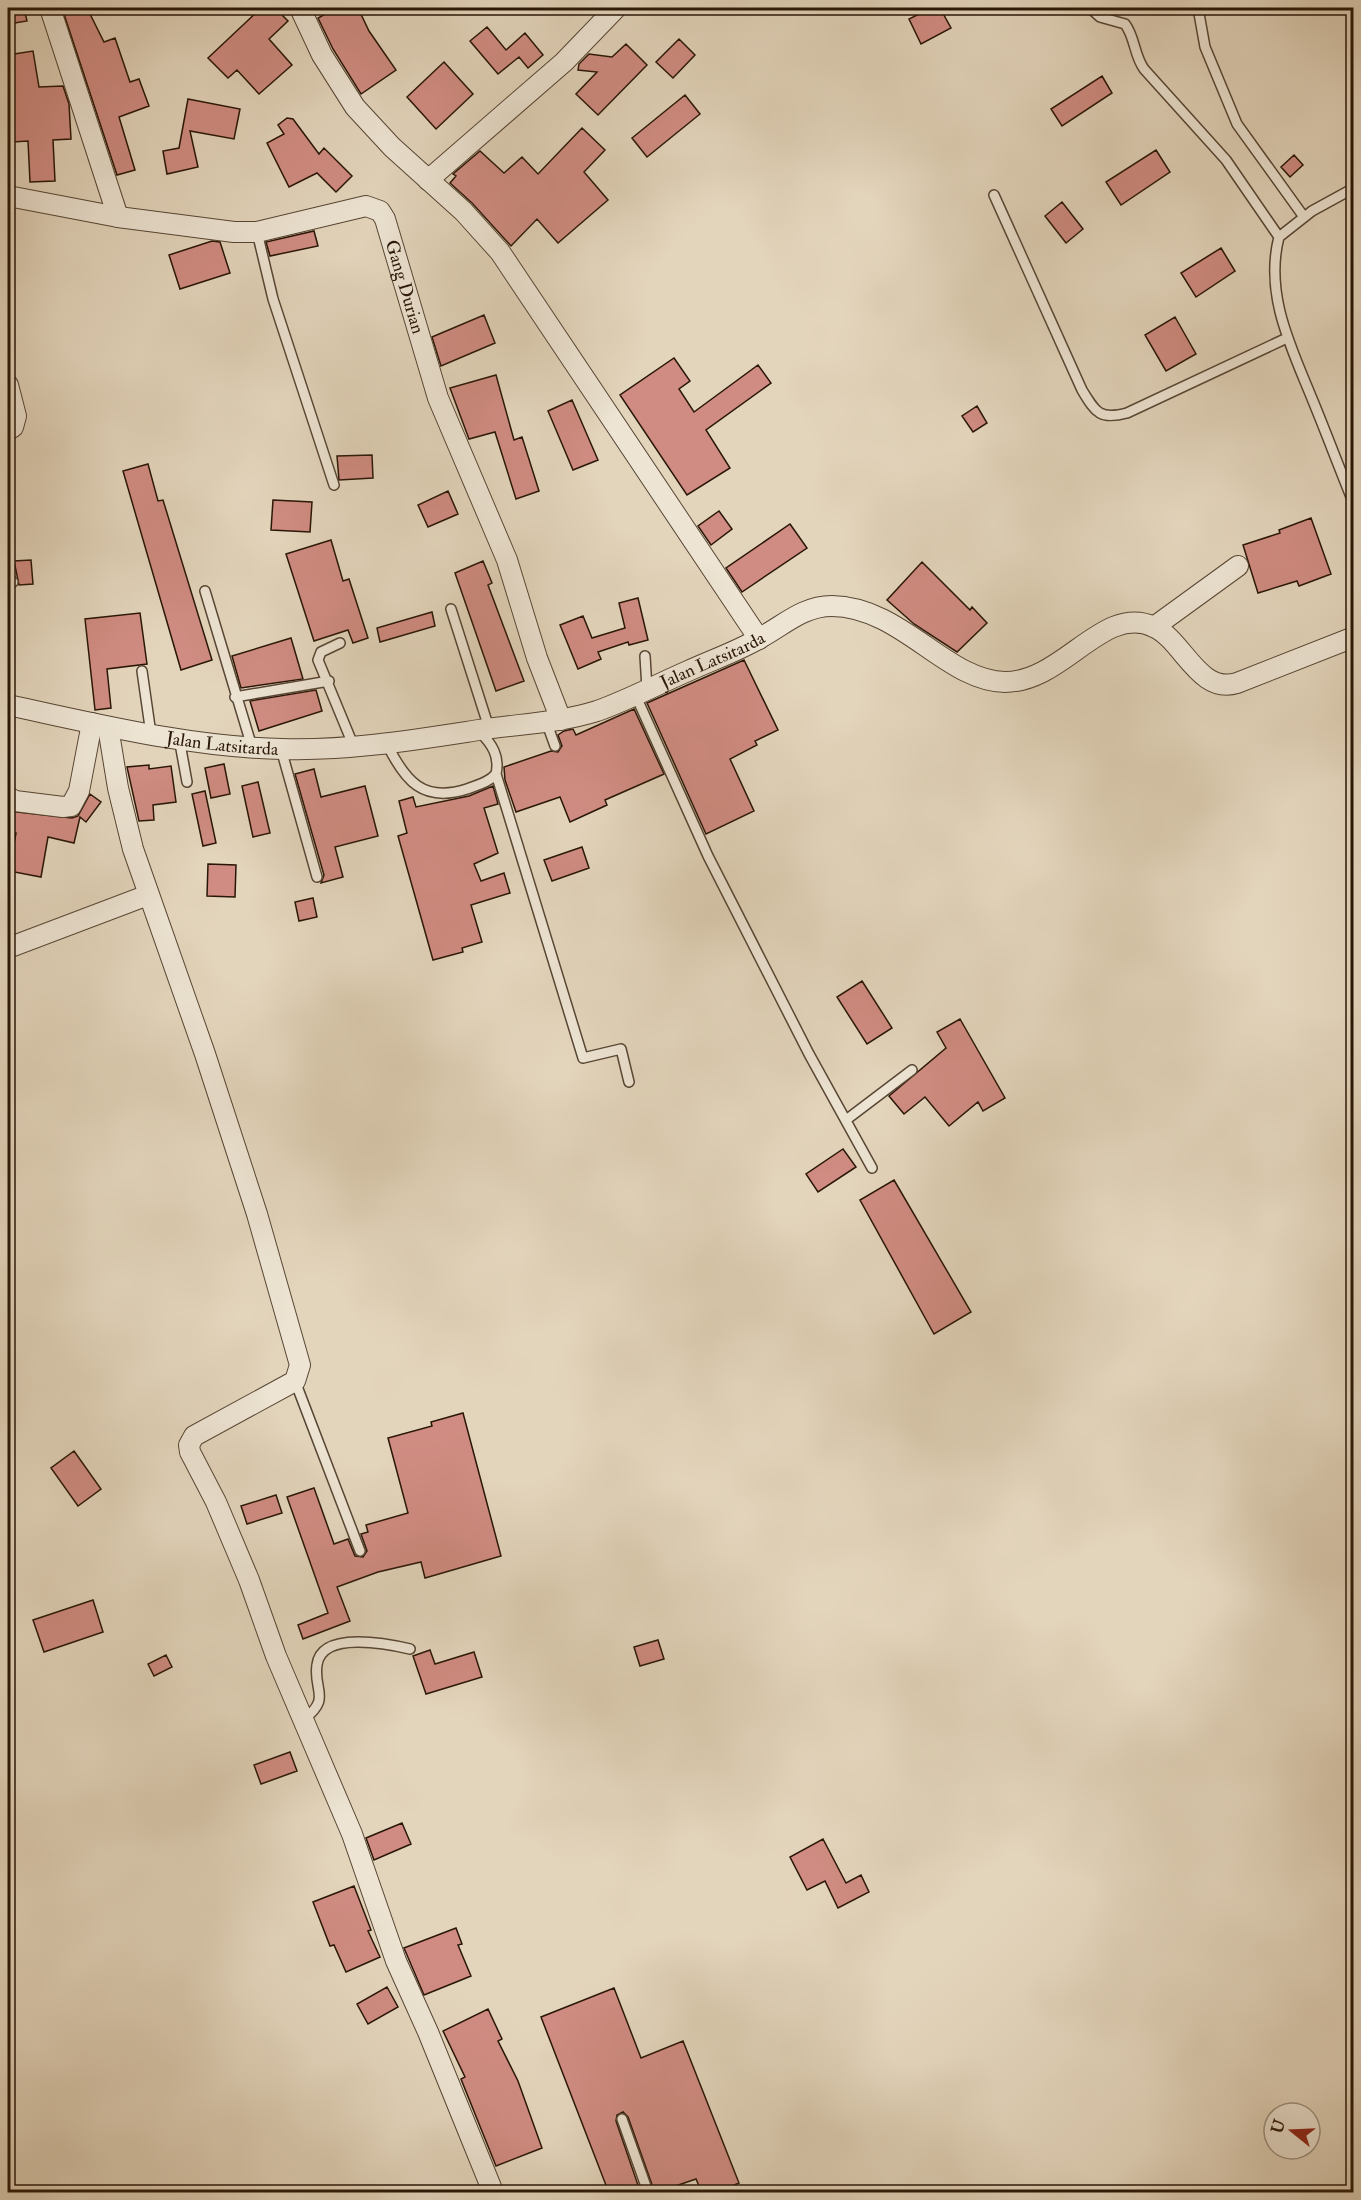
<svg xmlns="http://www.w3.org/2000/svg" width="1361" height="2200" font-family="'IM FELL Double Pica',serif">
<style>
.building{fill:#d08c82;stroke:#291607;stroke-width:1.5}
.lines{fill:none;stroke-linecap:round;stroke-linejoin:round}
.service-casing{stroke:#584634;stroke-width:12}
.minor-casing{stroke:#584634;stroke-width:22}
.service{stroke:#ede4d3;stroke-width:9}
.minor{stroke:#ede4d3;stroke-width:20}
.labels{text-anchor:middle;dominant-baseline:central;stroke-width:4.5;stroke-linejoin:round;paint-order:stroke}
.street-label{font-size:18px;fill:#291607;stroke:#ede4d3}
</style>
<rect width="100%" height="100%" fill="#e3d5bc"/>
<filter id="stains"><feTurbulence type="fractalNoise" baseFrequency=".00333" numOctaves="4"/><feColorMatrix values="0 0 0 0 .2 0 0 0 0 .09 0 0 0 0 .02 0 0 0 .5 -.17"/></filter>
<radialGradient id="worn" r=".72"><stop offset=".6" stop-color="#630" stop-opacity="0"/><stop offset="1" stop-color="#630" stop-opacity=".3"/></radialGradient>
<path class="building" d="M8 8H24L27 21 8 24Z
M62 8H87L104 42 115 38 130 82 139 79 149 106 119 117 135 170 117 175Z
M261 8H275L288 21 269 39 292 65 259 94 237 70 228 78 208 58Z
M336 8H358L369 31 396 70 361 94 333 49 318 18Z
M931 8H940L951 28 921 44 909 19Z
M487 27 506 50 525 33 543 55 528 68 519 57 498 74 470 41Z
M679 39 695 55 673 78 656 62Z
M626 44 647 65 598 115 576 94 597 72 578 70 579 64 589 54 612 57Z
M33 51 39 87 63 86 69 104 71 139 53 140 55 181 30 182 28 141 12 142 10 110 8 111V55Z
M444 62 473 94 436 129 407 97Z
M1102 76 1112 93 1062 126 1051 109Z
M685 95 700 114 647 157 632 138Z
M188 99 240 109 234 139 190 131 198 167 167 174 163 151 179 148Z
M287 118 293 119 319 154 324 148 352 176 336 192 317 173 289 187 267 143 284 134 278 125Z
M582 128 605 150 584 172 608 200 558 243 537 219 511 246 472 203 450 183 456 176 453 174 480 151 504 173 522 157 538 174Z
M1156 150 1170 172 1121 205 1106 182Z
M1294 155 1303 165 1290 177 1281 167Z
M1062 202 1083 229 1066 243 1045 216Z
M314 231 318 246 270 256 266 242Z
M212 241 220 242 230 273 180 289 169 255Z
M1221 248 1235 271 1196 297 1181 273Z
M484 315 495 343 441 366 432 337Z
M1175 317 1196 354 1166 371 1145 335Z
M674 358 690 381 679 389 694 412 758 365 771 383 706 430 730 468 687 495 620 395Z
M496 375 514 440 522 437 539 491 516 499 495 432 469 439 450 388Z
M572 400 598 460 573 470 548 411Z
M977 406 987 423 973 432 962 416Z
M372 455 373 478 339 480 337 456Z
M148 464 158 501 163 500 212 660 181 670 123 471Z
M448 491 458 514 428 527 418 505Z
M273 500 312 502 310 532 271 530Z
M719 511 732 529 711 545 698 526Z
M1311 518 1331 574 1299 586 1297 581 1258 593 1243 545 1280 533 1279 530Z
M790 524 807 548 742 592 726 568Z
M331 540 343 581 349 579 368 638 353 643 348 630 314 641 286 554Z
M31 560 33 584 19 585 14 561Z
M483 561 492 583 488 585 524 681 496 691 455 573Z
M922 562 970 610 972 607 987 623 957 652 914 624 887 600Z
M638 598 648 640 629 645 628 642 598 652 601 659 578 669 560 625 583 616 592 638 625 628 619 603Z
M432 612 435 626 380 642 377 628Z
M140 613 147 664 107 669 111 708 95 710 85 619Z
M291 638 303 679 241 688 232 656Z
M744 660 778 730 755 741 757 745 730 759 754 811 706 834 647 703Z
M316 690 322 711 259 731 250 701Z
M634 709 664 774 605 800 607 805 570 822 560 797 516 812 505 780 504 767 551 751 558 752 562 746 558 735 564 731 573 729 576 735Z
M224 764 230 794 211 798 205 768Z
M149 765V769L171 766 176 802 153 805 154 820 139 821 127 767Z
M314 769 321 797 365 786 378 836 335 847 343 877 321 883 324 875 295 774Z
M258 782 270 833 253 837 242 786Z
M493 786 498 804 484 808 498 853 474 864 481 881 504 873 510 893 471 905 482 942 462 948 463 952 433 960 398 836 407 833 399 801 413 797 416 807 469 796Z
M205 791 216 843 203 846 192 794Z
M90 794 101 802 86 822 80 817 74 843 48 837 41 877 9 871 16 833 8 831V811L72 818 78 816Z
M582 847 589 868 552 881 544 860Z
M208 864 236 865 235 897 207 896Z
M313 898 317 917 299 921 295 902Z
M862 981 892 1028 867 1044 837 997Z
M960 1019 1005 1098 983 1111 978 1102 949 1126 925 1097 904 1114 889 1096 946 1048 937 1032Z
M843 1149 856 1167 818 1192 806 1174Z
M894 1180 971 1312 934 1334 860 1200Z
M463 1413 501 1556 425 1578 421 1562 378 1572 337 1587 350 1621 303 1639 298 1625 328 1613 287 1497 314 1488 334 1544 348 1539 355 1556 363 1557 367 1551 361 1534 368 1532 366 1525 408 1513 388 1438 432 1426 431 1422Z
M74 1451 101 1489 78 1506 51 1468Z
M276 1495 282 1513 247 1524 241 1506Z
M93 1600 103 1632 44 1652 33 1620Z
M658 1640 664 1659 640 1666 634 1647Z
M430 1650 435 1664 474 1652 482 1677 426 1694 413 1656Z
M166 1655 172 1667 154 1676 148 1664Z
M290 1752 297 1771 261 1784 254 1765Z
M402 1823 411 1844 374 1860 366 1838Z
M823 1839 846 1883 861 1875 869 1892 838 1908 825 1881 807 1890 790 1857Z
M354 1886 371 1930 368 1931 380 1957 346 1972 334 1945 330 1946 313 1902Z
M456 1928 462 1944 458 1945 471 1976 424 1995 404 1948Z
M387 1987 398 2007 368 2024 357 2004Z
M614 1988 641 2058 683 2041 739 2183 715 2193H702L696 2179 655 2193 628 2117 623 2112 617 2115 616 2121 640 2191 609 2193 541 2017Z
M488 2009 502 2039 498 2041 518 2081 542 2148 496 2166 461 2079 465 2077 443 2031Z"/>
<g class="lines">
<g class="service-casing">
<path id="service" d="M1090 8 1100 17 1125 24C1135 37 1134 55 1144 69L1226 160 1279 237
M1198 8 1205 47 1237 124 1304 217
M1354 188 1312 211 1279 237C1264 295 1292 349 1313 401 1327 435 1340 470 1354 504
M994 195 1082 390C1096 413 1100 420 1127 413L1287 338
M257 232 273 299 334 485
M8 582H13
M205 591 252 747
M451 609 489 728
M340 643 321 652 318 660 354 747
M645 656 647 689
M142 671 151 734
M635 694 708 856 809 1054 872 1168
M235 697 329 681
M546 721 555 746
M179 738 187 782
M387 744C405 781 423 803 467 789 477 785 488 783 496 774 500 756 492 744 479 731
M281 749 317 877
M496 774 583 1058 621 1049 629 1082
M846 1120 912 1070
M295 1381 360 1551
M303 1720C332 1698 313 1691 317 1665 321 1630 389 1644 410 1649
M622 2119 648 2192"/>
</g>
<g class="minor-casing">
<g id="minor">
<path d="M50 8 118 217"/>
<path d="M300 8 322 55 355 107 392 147 463 211 500 252 759 639"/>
<path d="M428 180 564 62 616 8"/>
<path id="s1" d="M8 196 118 217 234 232H257L366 206 380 211 385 219 438 398 507 560 537 658 561 720"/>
<path d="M8 385 16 416 13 427 8 430"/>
<path d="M1154 627 1238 566"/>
<path id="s2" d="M8 705C97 724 189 747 282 749 348 751 414 740 479 730 518 724 559 723 597 711 628 700 658 684 688 671 712 660 738 651 760 638 784 625 803 606 832 606 902 607 946 681 1005 682 1064 682 1103 603 1154 627 1183 640 1199 695 1237 683L1354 637"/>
<path d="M108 727 118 788 133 849 205 1054 257 1214 300 1365 295 1381 194 1436 189 1445 190 1452 216 1502 249 1580 276 1656 352 1834 396 1961 428 2032 493 2192"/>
<path d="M8 797 15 801 63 807 71 806 79 791 92 723"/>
<path d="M8 948 148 895"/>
</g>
</g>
<use href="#service" class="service"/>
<use href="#minor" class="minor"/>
</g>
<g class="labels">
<g class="street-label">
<text stroke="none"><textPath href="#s1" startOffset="459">Gang Durian</textPath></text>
<text stroke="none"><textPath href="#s2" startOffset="722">Jalan Latsitarda</textPath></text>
<text stroke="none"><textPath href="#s2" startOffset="218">Jalan Latsitarda</textPath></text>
</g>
</g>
<rect width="1361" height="2200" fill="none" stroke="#e3d5bc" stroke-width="30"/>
<rect x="9" y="9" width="1343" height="2182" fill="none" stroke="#291607" stroke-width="3"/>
<rect x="15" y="15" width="1331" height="2170" fill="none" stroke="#291607" stroke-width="1.5"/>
<g transform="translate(1292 2131) rotate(288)"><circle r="28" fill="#ede4d3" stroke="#9f9281" stroke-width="1.5"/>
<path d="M0-4.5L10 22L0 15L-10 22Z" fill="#8f2418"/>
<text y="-9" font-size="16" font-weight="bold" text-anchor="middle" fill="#291607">U</text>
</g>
<rect width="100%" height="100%" filter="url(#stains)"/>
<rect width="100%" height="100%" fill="url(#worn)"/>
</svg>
